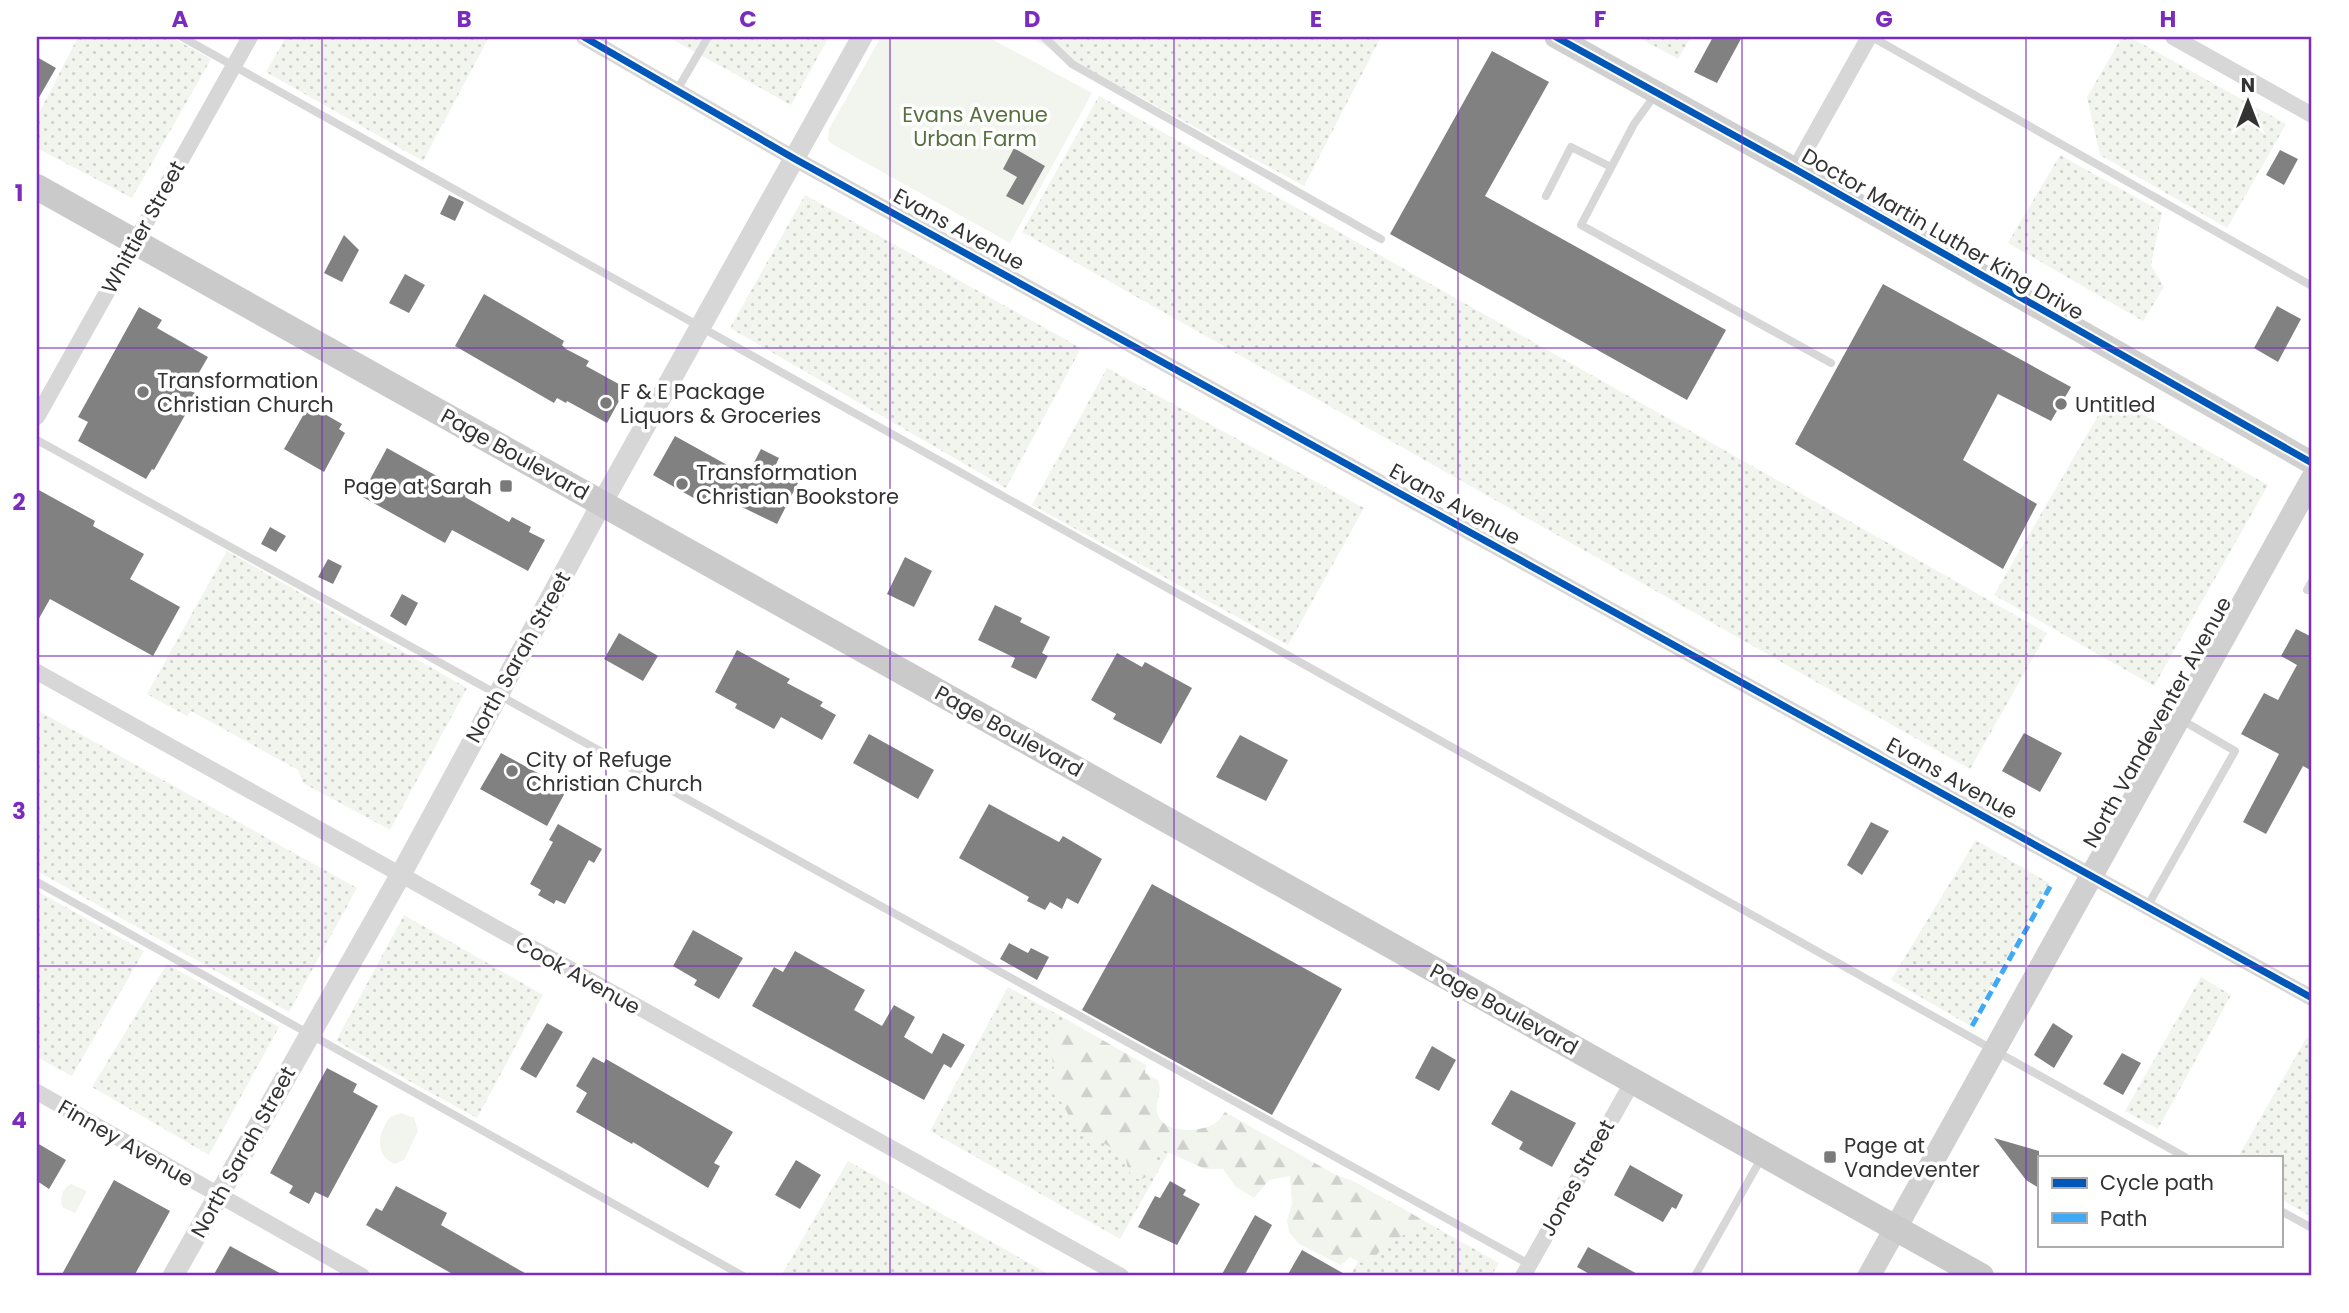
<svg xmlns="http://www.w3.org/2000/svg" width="2349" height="1313" font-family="Poppins,sans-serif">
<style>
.grass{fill:url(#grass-dots)}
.forest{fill:url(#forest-firs)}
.green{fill:#f1f5ed}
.building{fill:#818181}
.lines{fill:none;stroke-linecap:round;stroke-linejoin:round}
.service{stroke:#d7d7d7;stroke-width:8}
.minor{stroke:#d7d7d7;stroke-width:16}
.tertiary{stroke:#d7d7d7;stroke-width:21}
.secondary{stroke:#d0d0d0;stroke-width:23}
.primary{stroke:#cacaca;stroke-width:26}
.quiet{stroke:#3fa9f5;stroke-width:5;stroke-dasharray:10 5;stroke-linecap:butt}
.cycleway-casing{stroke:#fff;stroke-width:11}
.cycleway{stroke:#0057b8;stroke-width:7}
.grid{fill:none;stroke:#7b2cbf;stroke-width:2;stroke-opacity:0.55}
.poi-dot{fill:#7a7a7a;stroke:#fff;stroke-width:2.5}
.labels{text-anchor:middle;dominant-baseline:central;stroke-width:7;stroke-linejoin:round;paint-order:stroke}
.park-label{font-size:21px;fill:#56703f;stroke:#fff}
.street-label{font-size:21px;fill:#333;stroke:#fff}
.poi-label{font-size:21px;fill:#333;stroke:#fff;text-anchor:start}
.neatline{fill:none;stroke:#7b2cbf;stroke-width:2.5}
.grid-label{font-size:23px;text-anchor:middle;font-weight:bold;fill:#7b2cbf}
</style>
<defs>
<pattern id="grass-dots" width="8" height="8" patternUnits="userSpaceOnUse" patternTransform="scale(1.75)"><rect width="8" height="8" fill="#f1f5ed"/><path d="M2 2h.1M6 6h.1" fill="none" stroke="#cfd2cc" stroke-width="1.8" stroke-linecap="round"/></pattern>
<pattern id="forest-firs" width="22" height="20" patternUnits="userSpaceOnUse" patternTransform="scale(1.75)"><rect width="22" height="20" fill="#f1f5ed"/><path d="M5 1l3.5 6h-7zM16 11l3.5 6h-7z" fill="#cfd2cc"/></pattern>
</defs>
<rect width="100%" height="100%" fill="#fff"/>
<path class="grass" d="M78 37H171L211 59 132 198 37 148V117Z
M286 37H489L423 161 266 72Z
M668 37H829L791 105Z
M1029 37H1381L1304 186Z
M1638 37H1691L1678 59Z
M2122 37H2130L2286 124 2227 228 2100 155 2087 97Z
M1099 96 2047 633 1970 769 1022 232Z
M2060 155 2162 212 2151 265 2164 287 2143 321 2008 243Z
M805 195 1081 348 1006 488 730 328Z
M1107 368 1364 508 1288 645 1032 505Z
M2110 395 2268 485 2154 686 1994 595Z
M227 551 467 688 390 830 303 783 298 770 191 711 187 716 147 694Z
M37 710 357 888 289 1012 37 871Z
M1976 840 2049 883 1969 1025 1891 980Z
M37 891 144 951 72 1076 37 1057Z
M404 915 543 995 477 1118 336 1041Z
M167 964 279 1027 209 1155 92 1087Z
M2201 977 2231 995 2158 1129 2125 1111Z
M1008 987 1064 1018 1170 1150 1120 1239 930 1131Z
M2307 1037 2312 1040V1217L2281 1199V1157H2238Z
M848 1161 1052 1276H781Z
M1391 1202 1499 1263 1491 1276H1350Z"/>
<path class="forest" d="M1064 1018 1146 1065 1145 1073 1158 1080C1163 1094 1155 1100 1157 1112 1162 1134 1198 1133 1214 1124 1218 1122 1222 1116 1225 1112L1334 1174 1353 1181 1421 1219 1416 1229 1384 1245 1373 1260 1362 1263 1350 1257 1341 1265 1299 1244 1289 1232 1287 1221 1292 1204 1290 1176 1269 1180 1254 1198 1235 1186 1223 1169H1205L1156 1147 1155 1153 1158 1165C1143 1187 1127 1183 1126 1156L1100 1141 1094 1149 1076 1128 1061 1102 1053 1094 1050 1081 1055 1073C1050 1051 1047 1036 1064 1018Z"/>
<path class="green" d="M881 37H988L1092 93 1010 243 832 144 828 140 829 129Z
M401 1113 414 1118 418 1131 404 1160 394 1164C374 1154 378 1133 390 1117Z
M71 1184 87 1191 75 1213 62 1207C60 1196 62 1189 71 1184Z"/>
<path class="building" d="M1713 37H1742L1717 83 1694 72Z
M1492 51 1549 82 1485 196 1726 330 1687 400 1390 234Z
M37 57 56 68 37 101Z
M1014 148 1045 166 1023 205 1006 196 1017 177 1003 169Z
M2280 150 2298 159 2284 185 2266 175Z
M449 195 464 202 455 221 440 214Z
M344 235 359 250 342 282 324 273Z
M405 274 425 285 409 313 389 303Z
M1883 284 2071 387 2051 421 1998 394 1963 460 2037 504 2003 569 1795 444Z
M484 294 564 341 562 345 566 349 589 361 586 366 626 388 607 423 567 401 566 403 557 398 554 403 455 346Z
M2277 306 2301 319 2278 362 2254 348Z
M139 307 162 320 157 328 208 357 189 390 197 394 154 470 152 469 146 479 78 441 88 422 78 417Z
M309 405 342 424 339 429 345 433 324 472 284 449Z
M675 436 747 476 761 449 779 458 773 471 798 483 777 524 713 493 706 505 653 475Z
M387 448 467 493 465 497 509 522 512 517 531 527 529 532 545 540 528 571 452 530 445 543 361 496Z
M37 489 95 521 93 526 144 554 130 579 180 607 153 656 50 599 37 622Z
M270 527 286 536 276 552 261 544Z
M905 557 932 571 914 607 887 594Z
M328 559 342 566 333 584 318 577Z
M402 594 418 603 406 626 390 616Z
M995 605 1022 618 1020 622 1050 637 1042 653 1048 656 1036 679 1011 667 1015 658 978 640Z
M2296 629 2312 637V771L2303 766 2266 834 2243 822 2279 754 2241 734 2264 693 2278 700 2297 665 2281 656Z
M619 633 658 656 643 681 604 659Z
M737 650 790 679 787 683 823 702 820 706 836 715 822 740 781 717 774 729 735 708 737 704 715 692Z
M1117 653 1142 667 1145 662 1192 688 1161 744 1113 719 1116 714 1091 700Z
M2024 733 2062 753 2040 792 2002 771Z
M869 734 934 770 918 799 853 763Z
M1240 735 1288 760 1266 801 1216 777Z
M501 753 567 789 547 826 480 789Z
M989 804 1059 842 1063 836 1102 859 1078 904 1067 898 1062 909 1050 902 1045 910 1027 901 1029 897 959 858Z
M1871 822 1889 831 1862 875 1847 865Z
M558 824 602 849 594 863 589 860 565 904 556 900 554 904 538 895 541 890 530 884 553 842 549 840Z
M1152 884 1342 989 1272 1115 1082 1010Z
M693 930 743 958 719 999 694 985 697 980 673 966Z
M1009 943 1028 953 1031 948 1049 957 1037 980 1000 959Z
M795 951 865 990 854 1010 882 1026 894 1005 915 1017 904 1037 932 1054 943 1033 965 1045 951 1068 944 1064 924 1100 752 1006 774 967 783 972Z
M547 1023 563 1032 536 1078 520 1069Z
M2053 1023 2073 1036 2054 1068 2034 1055Z
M1432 1046 1456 1060 1439 1091 1415 1078Z
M2122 1053 2141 1063 2123 1095 2103 1084Z
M593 1057 604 1063 606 1059 733 1132 714 1163 720 1166 708 1188 633 1142 632 1144 576 1112 587 1093 576 1086Z
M327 1068 357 1084 353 1092 378 1106 328 1198 315 1192 309 1204 289 1193 293 1186 270 1173Z
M1511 1090 1576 1123 1552 1167 1519 1149 1523 1142 1491 1124Z
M1994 1138 2039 1151V1188L2026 1180Z
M37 1143 66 1160 49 1189 37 1181Z
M796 1160 821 1175 800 1209 775 1195Z
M1630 1165 1683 1195 1676 1209 1672 1207 1663 1222 1614 1195Z
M114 1180 170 1211 134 1276H61Z
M1170 1181 1186 1190 1183 1195 1200 1204 1177 1245 1138 1227 1155 1196 1160 1198Z
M396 1186 447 1213 441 1225 530 1276H456L366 1225 376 1208 382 1211Z
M1255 1215 1272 1225 1244 1276H1221Z
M230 1246 285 1276H213Z
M1588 1247 1641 1276H1593L1577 1267Z
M1302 1250 1348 1276H1287Z"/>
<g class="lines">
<path class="service" d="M182 37 2185 1157
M1044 37 1072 64 1381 239
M1872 37 2312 286
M677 90 708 37
M1655 95 1634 124 1581 225 1831 363
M1546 196 1571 147 1611 167
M37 440 1529 1264
M2307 590 2312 581
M37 882 743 1276
M2147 907 2235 751 2180 719
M2281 1211 2312 1228
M1695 1276 1762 1157"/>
<path class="minor" d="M584 37 795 159 2312 998
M2173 37 2312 115
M1795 169 1869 37
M37 417 250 37
M37 672 1121 1276
M37 1092 362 1276
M1523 1276 1633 1081"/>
<path class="tertiary" d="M173 1276 400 876 602 503 862 37"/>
<path class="secondary" d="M1556 37 1795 169 2312 463
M1869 1276 2312 479"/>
<path class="primary" d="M37 187 1981 1276"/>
<path class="quiet" d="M1972 1026 2051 885"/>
<g class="cycleway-casing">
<path id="cycleway" d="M584 37 795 159 2312 998
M1556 37 1795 169 2312 463"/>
</g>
<use href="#cycleway" class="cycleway"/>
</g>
<path class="grid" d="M322 37V1276M606 37V1276M890 37V1276M1174 37V1276M1458 37V1276M1742 37V1276M2026 37V1276M37 348H2312M37 656H2312M37 966H2312"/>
<g class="poi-dot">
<circle cx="143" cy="392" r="7"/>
<circle cx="606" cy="403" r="7"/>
<circle cx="2061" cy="404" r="7"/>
<circle cx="682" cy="484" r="7"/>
<rect x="499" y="479" width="14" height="14" rx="3.5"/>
<circle cx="512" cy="771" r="7"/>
<rect x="1823" y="1150" width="14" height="14" rx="3.5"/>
</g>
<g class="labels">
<g class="park-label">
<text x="975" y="114">Evans Avenue<tspan x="975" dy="24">Urban Farm</tspan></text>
</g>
<g class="street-label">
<text transform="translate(143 227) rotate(-61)">Whittier Street</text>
<text transform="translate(959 229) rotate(29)">Evans Avenue</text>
<text transform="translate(1943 234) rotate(30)">Doctor Martin Luther King Drive</text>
<text transform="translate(515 454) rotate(29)">Page Boulevard</text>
<text transform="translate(1455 504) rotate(29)">Evans Avenue</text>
<text transform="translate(518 657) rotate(-61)">North Sarah Street</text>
<text transform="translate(2157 722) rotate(-61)">North Vandeventer Avenue</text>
<text transform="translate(1009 731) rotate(29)">Page Boulevard</text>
<text transform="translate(1952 778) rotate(29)">Evans Avenue</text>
<text transform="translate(578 975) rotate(29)">Cook Avenue</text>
<text transform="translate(1504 1009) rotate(29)">Page Boulevard</text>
<text transform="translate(126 1143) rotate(30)">Finney Avenue</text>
<text transform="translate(243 1152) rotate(-61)">North Sarah Street</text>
<text transform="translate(1577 1178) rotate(-61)">Jones Street</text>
</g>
<g class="poi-label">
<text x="157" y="380">Transformation<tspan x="157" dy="24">Christian Church</tspan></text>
<text x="620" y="391">F &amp; E Package<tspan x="620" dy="24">Liquors &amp; Groceries</tspan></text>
<text x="2075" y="404">Untitled</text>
<text x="696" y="472">Transformation<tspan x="696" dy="24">Christian Bookstore</tspan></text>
<text x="492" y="486" text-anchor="end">Page at Sarah</text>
<text x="526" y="759">City of Refuge<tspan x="526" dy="24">Christian Church</tspan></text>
<text x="1844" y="1145">Page at<tspan x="1844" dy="24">Vandeventer</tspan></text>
</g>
</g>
<rect width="2349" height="1313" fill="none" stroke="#ffffff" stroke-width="77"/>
<rect x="2038" y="1156" width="245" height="91" fill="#ffffff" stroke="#adadad" stroke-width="2"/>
<rect x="2052" y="1178" width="35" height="10" fill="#0057b8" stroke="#adadad" stroke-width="2"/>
<text x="2100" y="1190" font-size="21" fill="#333333">Cycle path</text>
<rect x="2052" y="1213" width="35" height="10" fill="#3fa9f5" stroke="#adadad" stroke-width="2"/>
<text x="2100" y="1226" font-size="21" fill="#333333">Path</text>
<g transform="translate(2248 102)" stroke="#ffffff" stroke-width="5" paint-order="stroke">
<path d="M0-5L12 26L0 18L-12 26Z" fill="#333333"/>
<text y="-10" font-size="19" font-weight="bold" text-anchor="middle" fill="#333333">N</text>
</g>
<rect x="38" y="38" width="2272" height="1236" class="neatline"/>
<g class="grid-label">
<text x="180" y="27">A</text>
<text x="464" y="27">B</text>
<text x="748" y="27">C</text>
<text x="1032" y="27">D</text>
<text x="1316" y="27">E</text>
<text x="1600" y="27">F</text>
<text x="1884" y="27">G</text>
<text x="2168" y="27">H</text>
<text x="19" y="201">1</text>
<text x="19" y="510">2</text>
<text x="19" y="819">3</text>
<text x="19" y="1128">4</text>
</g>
</svg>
